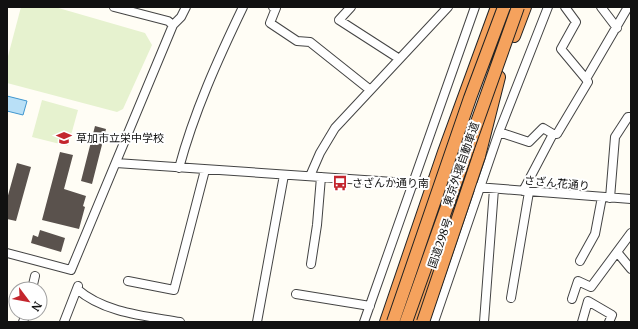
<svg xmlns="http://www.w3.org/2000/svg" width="638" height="329" font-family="Merriweather,'Noto Sans JP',serif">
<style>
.pitch{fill:#e6f2cf}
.water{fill:#b9e0f7;stroke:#3f96cf}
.building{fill:#5a524d}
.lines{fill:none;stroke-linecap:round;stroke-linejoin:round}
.minor-casing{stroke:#444;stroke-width:10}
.highway-casing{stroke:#222;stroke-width:14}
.minor{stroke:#fff;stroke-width:8}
.highway{stroke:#f5a25d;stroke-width:12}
.highway-bridge-casing{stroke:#222;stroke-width:14;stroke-linecap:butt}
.highway-bridge{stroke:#f5a25d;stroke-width:12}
.labels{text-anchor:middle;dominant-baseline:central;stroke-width:4;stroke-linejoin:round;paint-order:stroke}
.poi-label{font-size:11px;fill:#111;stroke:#fff;text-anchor:start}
.street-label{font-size:11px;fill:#111;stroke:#fff}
</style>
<rect width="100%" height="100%" fill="#fffdf5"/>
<path class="pitch" d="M21 7H55L145 33 152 45 123 109 117 112 7 83V60Z
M42 100 78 110 68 146 32 137Z"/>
<path class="water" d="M7 96 27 101 23 115 7 111Z"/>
<path class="building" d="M95 126 106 129 92 184 81 181Z
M60 152 73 155 64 189 86 196 83 206 85 207 79 229 42 220Z
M17 163 31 167 16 221 7 219V199Z
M40 230 65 238 61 252 31 243 33 235 38 237Z"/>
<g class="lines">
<g class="minor-casing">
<path id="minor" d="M114 7 168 21 173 25
M273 7 276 8 270 23 297 41 310 42 369 89
M351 7 339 20 398 58
M565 7 576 22 561 49 586 79
M601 7 617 28
M499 132 529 142 543 128 553 134
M116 163 423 184
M179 168C194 112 218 59 243 7
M310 176 320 153 335 128 448 7
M476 187 631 199
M523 191 553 134H557L588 82 586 79 628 7
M610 198 615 137 628 117H631
M617 252 631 269
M7 253 71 270 173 25 181 17 186 7
M580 261 595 234 602 197
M311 264 317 225 321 177
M128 281 174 290 205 170
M32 289 35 276
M77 289C104 313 146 316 180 322
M296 294 370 306
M511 298 529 192
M572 299 578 281 591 287 631 233
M23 322 26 313
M64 322 78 286
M257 322 284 175
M364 322 475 7
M434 322 499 132 548 7
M484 322 494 189
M582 322 588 301 612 315 609 322"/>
</g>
<g class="highway-casing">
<path id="highway" d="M514 36 525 7
M479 156 499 77
M386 322 444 152 497 7
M414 322 452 211"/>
</g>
<use href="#minor" class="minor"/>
<use href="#highway" class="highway"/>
<g class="highway-bridge-casing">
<path id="highway-bridge" d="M393 322 470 98 504 7
M406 322 518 7
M423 322 479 156"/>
</g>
<use href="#highway-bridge" class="highway-bridge"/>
</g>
<defs>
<g id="school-bare" transform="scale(1.2)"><path d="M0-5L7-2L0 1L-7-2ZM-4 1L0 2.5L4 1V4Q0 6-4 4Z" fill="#c4262e" stroke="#fff" stroke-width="2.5" paint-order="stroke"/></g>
<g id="bus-bare" transform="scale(1.2)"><path d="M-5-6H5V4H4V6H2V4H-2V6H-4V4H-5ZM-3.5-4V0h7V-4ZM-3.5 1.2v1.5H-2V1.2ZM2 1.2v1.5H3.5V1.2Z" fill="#c4262e" stroke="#fff" stroke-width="2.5" paint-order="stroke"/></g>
</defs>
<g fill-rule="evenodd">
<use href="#school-bare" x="64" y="138"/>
<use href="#bus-bare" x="340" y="183"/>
</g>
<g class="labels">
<g class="poi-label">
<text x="76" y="138">草加市立栄中学校</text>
<text x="352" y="183">さざんか通り南</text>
</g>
<g class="street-label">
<text transform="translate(461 164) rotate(-71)">東京外環自動車道</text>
<text transform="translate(557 183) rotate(5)">さざん花通り</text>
<text transform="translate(440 243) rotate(-71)">国道298号</text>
</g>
</g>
<rect width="638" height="329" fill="none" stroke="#111111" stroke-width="16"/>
<g transform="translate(28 301) rotate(122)"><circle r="19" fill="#ffffff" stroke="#a0a0a0"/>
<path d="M0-3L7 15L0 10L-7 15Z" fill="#c4262e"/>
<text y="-6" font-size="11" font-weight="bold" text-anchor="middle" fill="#111111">N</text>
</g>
</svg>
